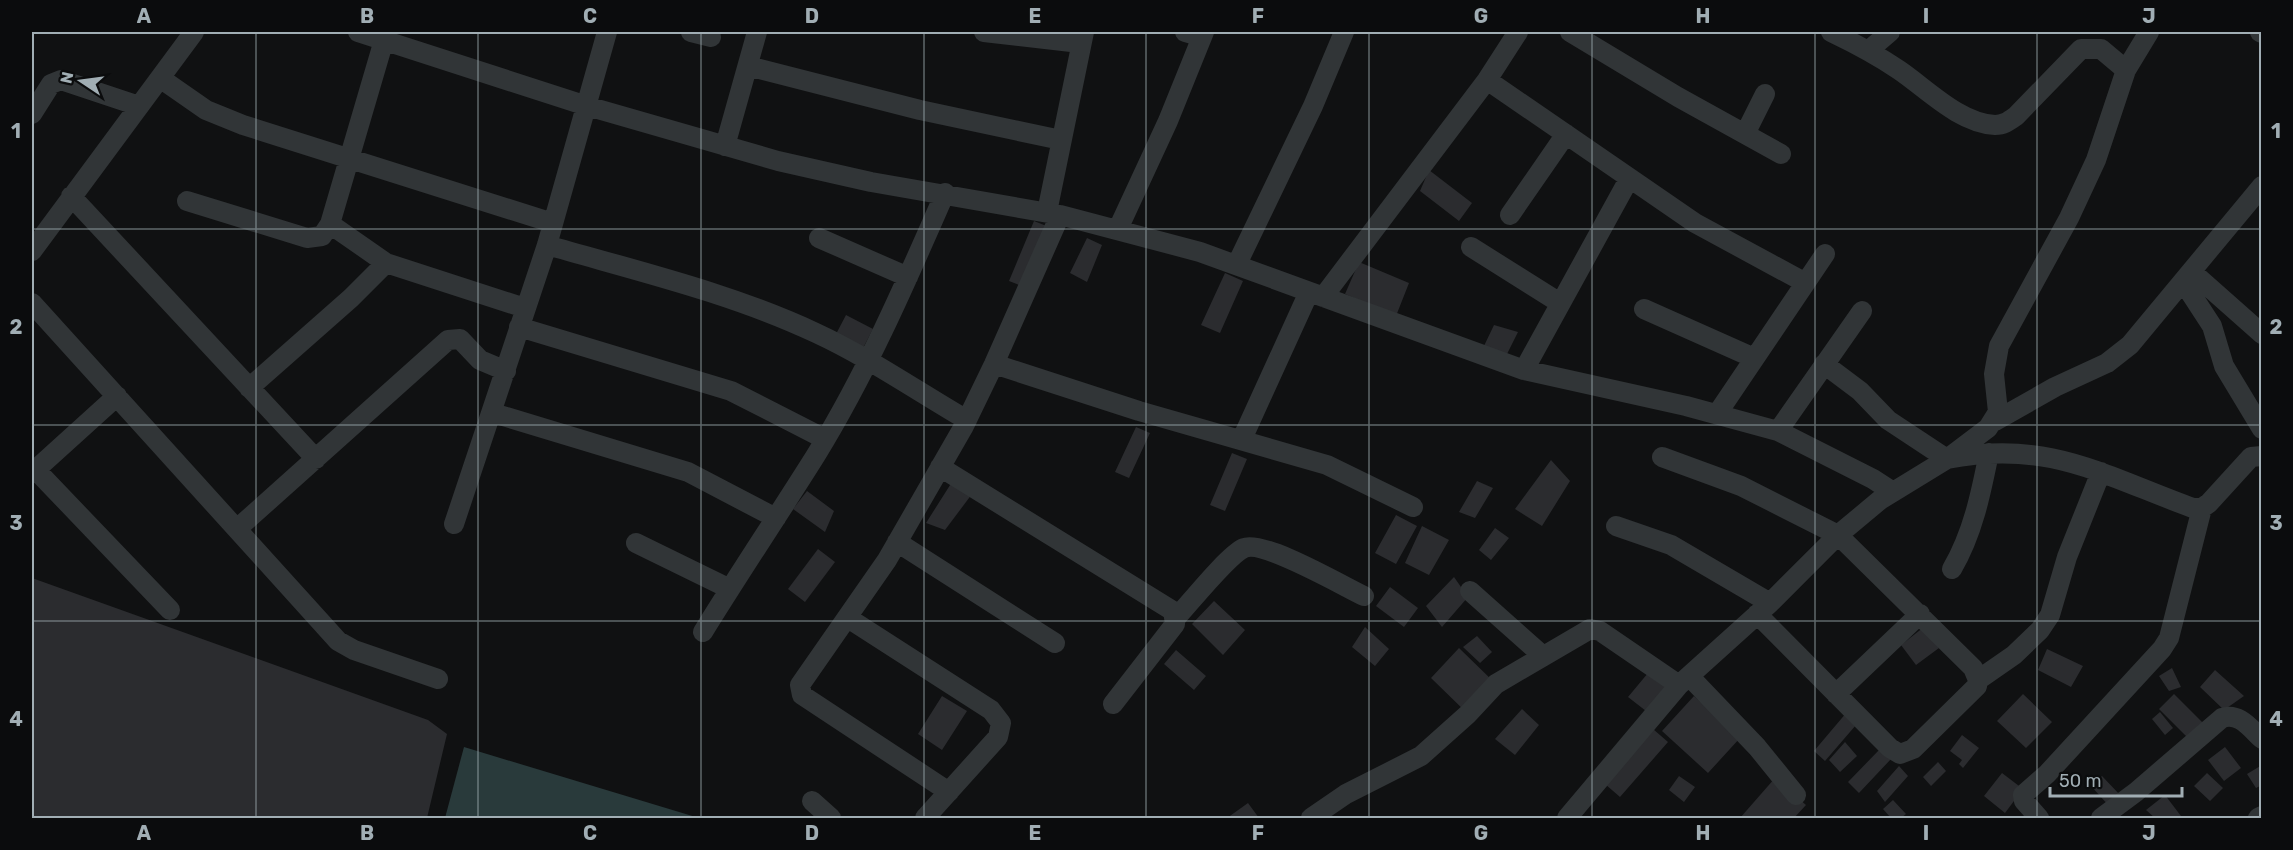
<svg xmlns="http://www.w3.org/2000/svg" width="2293" height="850" font-family="Rubik,sans-serif">
<style>
.water{fill:#293a3b}
.building{fill:#2b2c2f}
.lines{fill:none;stroke-linecap:round;stroke-linejoin:round}
.minor{stroke:#313537;stroke-width:20}
.grid{fill:none;stroke:#a1aeb4;stroke-width:1.5;stroke-opacity:0.55}
.neatline{fill:none;stroke:#a1aeb4;stroke-width:2}
.grid-label{font-size:20px;text-anchor:middle;font-weight:bold;fill:#a1aeb4}
</style>
<rect width="100%" height="100%" fill="#101112"/>
<path class="water" d="M464 747 699 818H445Z"/>
<path class="building" d="M1429 170 1472 203 1459 221 1420 191Z
M1034 221 1049 227 1024 287 1009 281Z
M1087 238 1102 245 1087 282 1070 273Z
M1359 262 1409 283 1396 316 1345 294Z
M1225 273 1243 281 1220 333 1201 325Z
M846 315 873 329 862 350 835 336Z
M1494 325 1518 332 1505 358 1483 348Z
M1136 427 1150 433 1129 478 1115 472Z
M1232 453 1247 459 1225 511 1210 505Z
M1551 460 1570 481 1542 526 1515 509Z
M1477 481 1493 488 1475 518 1459 512Z
M952 482 972 494 945 530 926 523Z
M807 491 834 511 825 532 793 509Z
M1396 515 1417 526 1396 564 1375 553Z
M1422 526 1449 540 1429 575 1405 563Z
M1495 528 1509 538 1491 560 1479 550Z
M818 549 835 562 805 602 788 589Z
M1454 577 1468 597 1442 627 1426 606Z
M32 578 428 720 447 734 427 818H32Z
M1390 587 1418 608 1404 627 1376 606Z
M1214 601 1245 630 1223 655 1192 624Z
M1365 627 1389 649 1375 666 1352 647Z
M1924 627 1939 648 1916 665 1901 645Z
M1477 636 1492 652 1480 663 1463 647Z
M1459 648 1496 684 1468 714 1431 678Z
M2047 649 2083 666 2071 687 2038 670Z
M1176 650 1206 676 1194 690 1164 664Z
M2172 668 2181 687 2169 691 2159 676Z
M2215 670 2244 696 2224 710 2200 687Z
M1648 673 1666 687 1646 711 1628 697Z
M2023 694 2052 722 2026 748 1997 721Z
M2174 694 2204 724 2189 739 2159 709Z
M942 696 967 711 942 750 918 734Z
M1694 696 1740 738 1708 773 1662 731Z
M1522 709 1539 725 1515 755 1495 739Z
M1847 712 1856 725 1825 761 1814 751Z
M2160 712 2173 728 2165 735 2152 719Z
M1653 729 1668 742 1620 797 1605 784Z
M1962 735 1979 748 1963 768 1959 764 1962 760 1950 751Z
M1845 742 1857 756 1840 772 1829 760Z
M2225 747 2241 768 2224 781 2208 760Z
M1880 749 1891 759 1859 793 1848 782Z
M1938 762 1946 771 1931 786 1923 777Z
M2262 765V785L2256 788 2247 774Z
M1899 766 1908 776 1885 802 1877 791Z
M2002 773 2023 789 2005 813 1984 796Z
M2207 773 2223 788 2210 801 2194 786Z
M1679 776 1695 787 1684 802 1669 790Z
M2102 776 2121 796 2110 807 2091 786Z
M1775 778 1806 805 1794 818H1740Z
M2165 795 2181 816 2179 818H2155L2146 810Z
M1893 800 1906 814 1901 818H1891L1883 809Z
M1248 803 1259 818H1227Z"/>
<g class="lines">
<path class="minor" d="M358 32 587 106 778 161 871 182 1060 215 1200 252 1524 370 1686 406 1778 431 1873 479 1893 492
M691 32 711 37
M984 32 1080 43
M1185 32 1202 37
M1570 32 1678 97 1781 154
M1831 32C1854 43 1877 55 1899 70 1927 89 1959 123 1995 125 2004 125 2009 121 2016 116L2081 49H2101L2126 70
M2260 32 2262 33
M1869 50 1890 32
M748 66 920 110 1061 140
M160 78 206 110 243 125 553 223
M1487 80 1695 223 1804 282
M32 114 51 84 61 80 139 106
M1745 134 1765 94
M725 146 757 32
M71 196 316 459
M187 201 307 238 322 236 330 224 384 40
M1047 212 1084 32
M1510 215 1566 134
M330 224 386 263 525 308
M1118 229 1168 121 1204 32
M819 238 908 277
M547 245C637 271 731 293 816 333 868 357 917 391 967 420
M1471 247 1560 303
M32 251 194 32
M1237 264 1313 106 1344 32
M2192 272 2262 334
M2184 283 2212 326 2224 366 2262 429
M1323 297 1487 80 1518 32
M32 303 338 641 354 650 438 679
M1644 309 1754 358
M519 327 731 391 825 439
M994 364 1139 411 1327 465 1413 507
M1824 364 1860 391 1888 420 1947 459C2048 439 2102 475 2193 508H2202L2209 503 2251 457 2262 456
M1524 370 1629 179
M249 388 351 298 386 263
M493 413 688 472 776 518
M1717 414 1825 254
M1995 421 2055 387 2107 363 2130 345 2262 186
M1778 431 1862 311
M1242 439 1309 292
M1662 457 1741 486 1838 535 1973 668 1978 680 1977 686 1913 749 1900 754 1890 748 1757 614
M940 467 1173 611 1175 624 1113 704
M35 469 170 610
M32 473 117 396
M454 524 547 245 607 32
M1616 526 1671 545 1770 603
M238 528 448 340 460 339 480 360 506 371
M897 542 1055 643
M636 543 730 589
M1952 569C1973 533 1981 493 1989 453
M1470 591 1543 656
M848 618 991 710 1001 723 998 737 925 818
M1176 618C1190 603 1228 555 1244 548 1264 540 1341 585 1364 596
M703 632C740 572 779 514 816 455 867 372 906 282 945 193
M1689 676 1757 747 1796 795
M1978 680 2014 655 2040 630 2050 615 2067 557 2101 472
M1836 694 1920 614
M949 792 802 695 800 685 887 560 964 426 994 364 1060 215
M812 801 831 818
M1311 818 1346 794 1421 756 1468 714 1496 684 1590 629 1600 631 1679 685
M1567 818 1679 685 1770 603 1838 535 1880 500 1947 459 1988 428 1998 412 1994 374 1999 346 2069 218 2096 160 2126 70 2149 32
M2039 818 2024 801 2023 795 2047 774 2162 649 2169 638 2202 508
M2101 818 2136 792 2222 718C2239 712 2250 728 2262 739
M2258 818 2262 816"/>
</g>
<path class="grid" d="M256 32V818M478 32V818M701 32V818M924 32V818M1146 32V818M1369 32V818M1592 32V818M1815 32V818M2037 32V818M32 229H2262M32 425H2262M32 621H2262"/>
<rect width="2293" height="850" fill="none" stroke="#0b0c0d" stroke-width="66"/>
<g transform="translate(81 81) rotate(283)" stroke="#0b0c0d" stroke-width="4.5" paint-order="stroke">
<path d="M0-4.5L10 22L0 15L-10 22Z" fill="#a1aeb4"/>
<text y="-9" font-size="16" font-weight="bold" text-anchor="middle" fill="#a1aeb4">N</text>
</g>
<path d="M2050 787v9h132v-9" fill="none" stroke="#a1aeb4" stroke-width="3"/>
<text x="2059" y="787" font-size="18" fill="#a1aeb4" stroke="#0b0c0d" stroke-width="4.5" paint-order="stroke">50 m</text>
<rect x="33" y="33" width="2227" height="784" class="neatline"/>
<g class="grid-label">
<text x="144" y="23">A</text>
<text x="367" y="23">B</text>
<text x="590" y="23">C</text>
<text x="812" y="23">D</text>
<text x="1035" y="23">E</text>
<text x="1258" y="23">F</text>
<text x="1481" y="23">G</text>
<text x="1703" y="23">H</text>
<text x="1926" y="23">I</text>
<text x="2149" y="23">J</text>
<text x="16" y="138">1</text>
<text x="2276" y="138">1</text>
<text x="16" y="334">2</text>
<text x="2276" y="334">2</text>
<text x="16" y="530">3</text>
<text x="2276" y="530">3</text>
<text x="16" y="726">4</text>
<text x="2276" y="726">4</text>
<text x="144" y="840">A</text>
<text x="367" y="840">B</text>
<text x="590" y="840">C</text>
<text x="812" y="840">D</text>
<text x="1035" y="840">E</text>
<text x="1258" y="840">F</text>
<text x="1481" y="840">G</text>
<text x="1703" y="840">H</text>
<text x="1926" y="840">I</text>
<text x="2149" y="840">J</text>
</g>
</svg>
